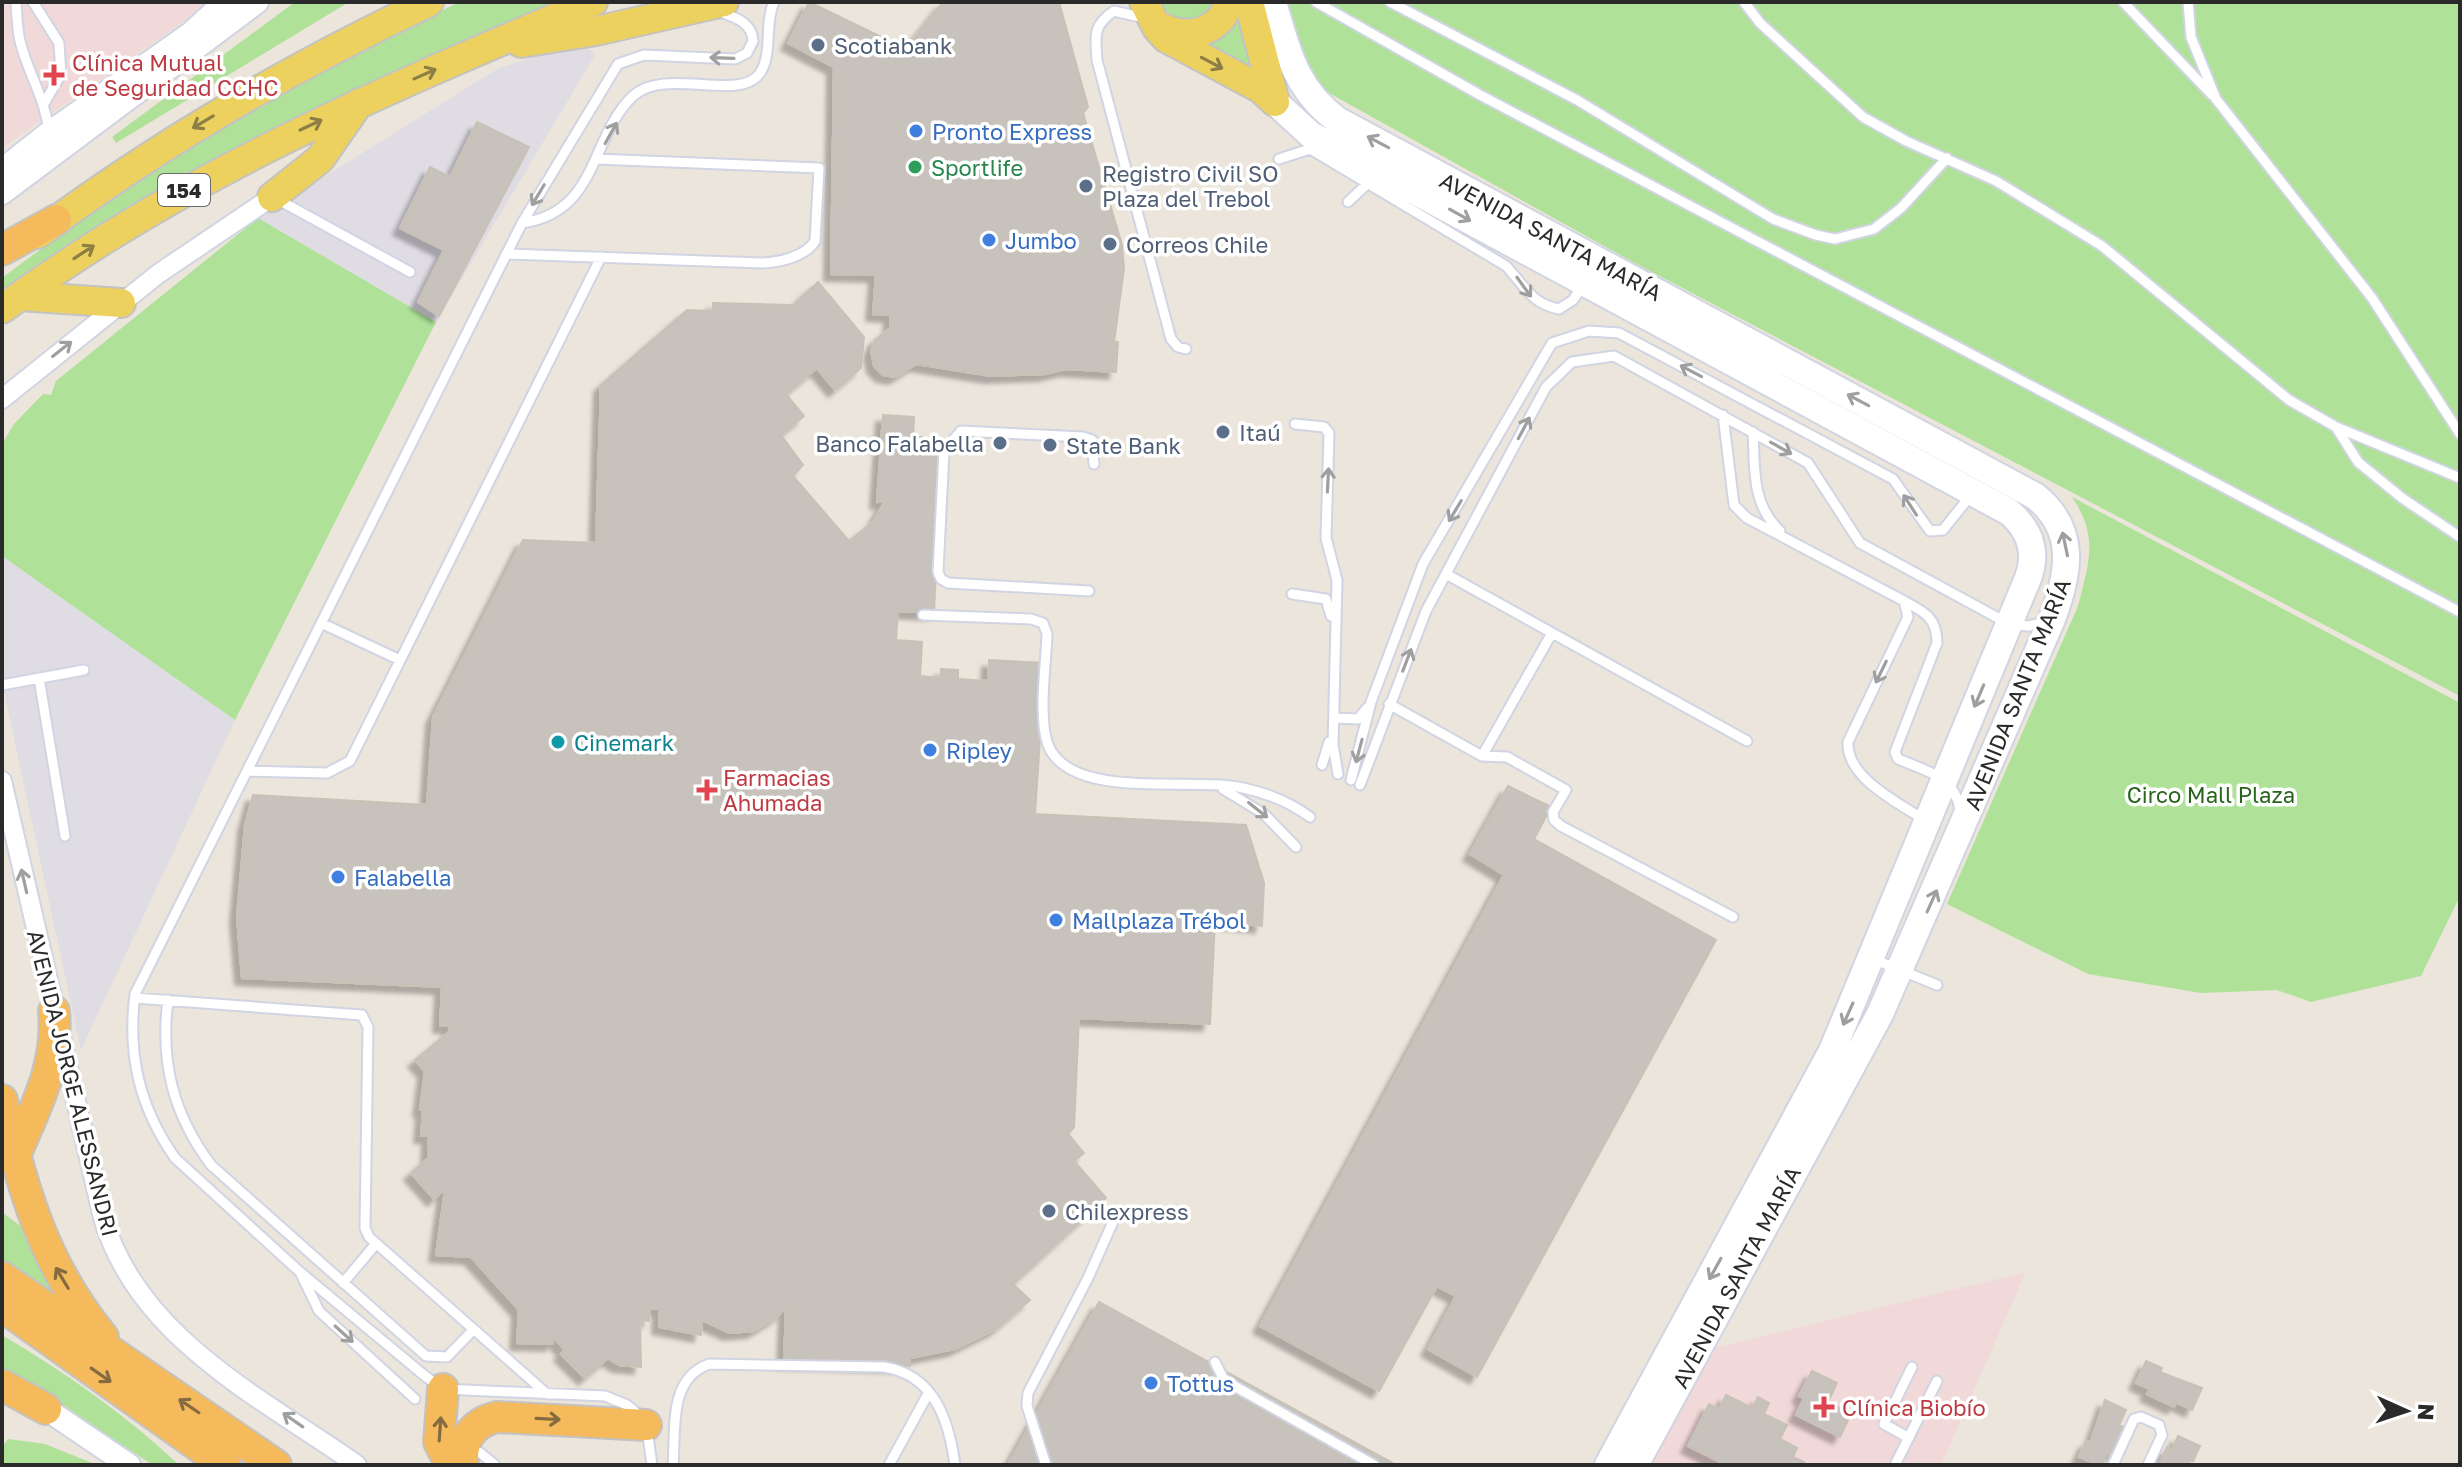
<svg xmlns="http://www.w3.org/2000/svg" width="2462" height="1467" font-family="'Golos Text',sans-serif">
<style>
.industrial{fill:#dfdce4}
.medical{fill:#f2d9d9}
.green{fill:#afe199}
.building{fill:#c7c2bb;stroke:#c7c1b6;stroke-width:2;filter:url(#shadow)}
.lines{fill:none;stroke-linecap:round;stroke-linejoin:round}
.service-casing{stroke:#d1d4e2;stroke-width:13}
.minor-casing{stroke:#d1d4e2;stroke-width:22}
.tertiary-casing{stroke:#d1d4e2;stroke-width:26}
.secondary-casing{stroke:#d1d4e2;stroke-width:30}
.primary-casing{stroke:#c3c3c3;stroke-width:32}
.trunk-casing{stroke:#c3c3c3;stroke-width:34}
.service{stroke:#fff;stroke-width:9}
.minor{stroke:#fff;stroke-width:18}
.tertiary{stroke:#fff;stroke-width:22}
.secondary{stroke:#fff;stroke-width:26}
.primary{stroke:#edd15f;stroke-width:28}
.trunk{stroke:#f4ba5c;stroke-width:30}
.oneway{stroke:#9f9f9f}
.oneway2{stroke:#8c7e44}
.oneway3{stroke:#856b40}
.service-dot{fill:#5c6f8a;stroke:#fff;stroke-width:3}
.health-dot{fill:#e0444e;stroke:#fff;stroke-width:3}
.shop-dot{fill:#3f7fe0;stroke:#fff;stroke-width:3}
.leisure-dot{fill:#2e9e5b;stroke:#fff;stroke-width:3}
.culture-dot{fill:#0f9aa8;stroke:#fff;stroke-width:3}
.labels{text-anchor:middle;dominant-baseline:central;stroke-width:7;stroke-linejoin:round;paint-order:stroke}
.shield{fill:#fff;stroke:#6a6a6a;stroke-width:2}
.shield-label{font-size:20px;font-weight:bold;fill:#2a2a2a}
.service-label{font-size:22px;fill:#4e5e75;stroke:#fff;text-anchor:start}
.health-label{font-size:22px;fill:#be3a42;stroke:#fff;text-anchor:start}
.shop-label{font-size:22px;fill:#366cbe;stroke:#fff;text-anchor:start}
.leisure-label{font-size:22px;fill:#27864d;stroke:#fff;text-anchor:start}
.street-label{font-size:22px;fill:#2a2a2a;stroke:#fff}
.culture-label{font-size:22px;fill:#0d838f;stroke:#fff;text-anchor:start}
.park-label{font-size:22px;fill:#28651b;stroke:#fff}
</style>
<defs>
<filter id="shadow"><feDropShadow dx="-7" dy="7" stdDeviation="2" flood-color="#0004"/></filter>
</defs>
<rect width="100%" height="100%" fill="#ece5dc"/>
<path class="industrial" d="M583 42 595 55 436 322 258 218 499 68Z
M2 556 235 720 81 1050 2 683Z"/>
<path class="medical" d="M2 2H209L210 3 2 148Z
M2026 1272 1941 1465H1651L1714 1348Z"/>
<path class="green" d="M295 2H349L116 143 112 137Z
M460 2H560L303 113 94 229 2 292V278C151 165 291 80 460 2Z
M1158 2H1220L1210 15C1188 21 1173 23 1158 2Z
M1287 2H2460V696L1631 261 1311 83Z
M1242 7 1264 78 1195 41Z
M258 218 436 322 235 720 2 556V444L14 424 43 394 51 395 56 381Z
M2072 497 2460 703V896L2421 976 2311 1002 2277 990 2201 993 2088 974 1947 904 2078 606C2089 562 2099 537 2072 497Z
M2 1212 23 1228 57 1297 2 1261Z
M2 1335C65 1372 126 1415 179 1465H153L50 1399 2 1374Z
M8 1439 45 1444 97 1465H2V1447Z"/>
<path class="building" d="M809 2 906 49 943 2H1059L1088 107 1083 113 1122 245 1124 269 1114 342H1118L1116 372 1066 369 1046 374 991 376 916 364 896 377 883 375 874 366 871 351 875 340 890 328 891 315 873 314 876 275 831 274 834 67 788 43Z
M477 122 529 147 439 316 418 302 444 250 400 228 430 167 450 177Z
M818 282 864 337 861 368 835 390 817 368 786 394 804 416 781 435 803 465 793 476 849 541 873 522 885 501 877 502 883 415 914 417 913 437H923L941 458 934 613 898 611 896 640 922 642 920 676 941 678V669L958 670V679L988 681 989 660 1045 663 1035 814 1246 825 1264 883 1262 926 1215 921 1210 1024 1079 1018 1074 1127 1068 1134 1084 1153 1074 1161 1106 1198 1013 1284 1030 1300 996 1329 955 1349 910 1358V1366L784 1362 786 1307 777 1317 754 1331 730 1333 702 1320 701 1335 659 1327 660 1309H650L649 1321 640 1320 641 1367 619 1365 608 1358 585 1378 561 1354 565 1350 553 1337V1344L517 1343 519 1310 471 1257 436 1255 445 1189 434 1199 411 1173 428 1158 429 1136H421L423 1110H420L425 1071 415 1060 450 1031 449 1026H440L442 987 242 978 237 917 245 825 253 795 427 805 433 717 523 540 596 543 601 385 687 310 713 311V303L793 305Z
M1508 786 1551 807 1534 839 1716 940 1477 1377 1428 1349 1456 1296 1437 1286 1379 1391 1260 1326 1504 875 1470 854Z
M1099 1302 1396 1465H1008Z
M2146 1361 2162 1368 2160 1372 2202 1388 2192 1410 2176 1402 2174 1407 2147 1394 2150 1389 2136 1383Z
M1812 1371 1837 1383 1828 1402 1851 1414 1840 1437 1796 1415 1804 1398 1799 1396Z
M1726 1395 1752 1408 1758 1397 1769 1403 1764 1414 1787 1425 1780 1439 1797 1448 1793 1457 1804 1462 1802 1465H1726L1688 1446 1709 1404 1719 1409Z
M2105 1400 2126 1410 2119 1425 2125 1428 2113 1455 2107 1452 2102 1465H2099L2079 1457 2086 1441 2090 1443Z
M2178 1436 2200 1446 2193 1461 2189 1460 2187 1465H2159L2167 1447 2172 1450Z"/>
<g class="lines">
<g class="service-casing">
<path id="service" d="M16 2C17 15 17 28 20 41 28 74 45 97 49 132
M33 2 59 43 61 74 45 102
M1316 2 1480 95 2460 612
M1390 2 1577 100 1773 219 1816 235 1835 239 1874 229 1901 208 1947 158
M1744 2 1760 23 1863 117 1906 141 1996 181 2102 246 2289 400 2336 427 2460 478
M2123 2 2212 95
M2188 2 2191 37 2216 99 2372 298 2460 434
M1144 18 1114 11C1093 25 1095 36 1097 60L1171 339 1178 347 1186 349
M1279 159 1310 149 1506 266C1524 285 1531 304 1559 309L1573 300 1582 286
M275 198 410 272
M1348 202 1367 184
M522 223C599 212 589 138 633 96 665 66 740 103 760 73 773 54 764 23 774 2
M506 254 762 263C780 262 805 257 815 241L819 168 596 159
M1723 415 1734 505 1747 518 1904 601C1925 612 1937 618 1937 643L1895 752 1898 759C1926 771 1955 776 1960 810
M1295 424 1324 427 1329 433 1326 538 1337 580 1333 745 1338 774
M2336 427 2358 462 2402 498 2460 537
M1753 432C1755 468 1751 504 1780 531
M1446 574 1747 741
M1089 591 948 583 941 579 938 572 944 451 961 431 1083 437 1092 440 1094 464
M1292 594 1326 599 1331 616
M1904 601 1908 617 1848 742C1846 778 1899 803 1926 821
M923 615 1031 619 1043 623 1047 634C1046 664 1038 718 1048 745 1071 802 1193 776 1243 788 1267 793 1291 803 1310 817
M321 623 400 660
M39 678 65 836
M2 685 84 670
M1389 704 1482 756 1507 757 1566 790 1553 812 1554 820 1561 826 1733 917
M1334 718 1358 719 1367 708
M1482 756 1552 633
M1322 765 1329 742
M247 771 327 773 350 761 601 257
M1351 780 1371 702 1423 564 1552 343 1589 331 1619 333 1893 479 1930 531 1943 530 1971 495
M1360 785 1426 611 1546 387 1572 362 1614 356 1808 463 1860 543 2009 624 2028 626 2047 622
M1223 789 1264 814 1296 847
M1873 959 1937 985
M135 998 362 1015 368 1027 365 1228 369 1237 547 1394
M168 1000C160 1062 173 1114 211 1165L426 1356 447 1357 473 1330
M300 1272 319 1311 415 1399
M343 1283 375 1245
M1215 1362 1223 1378 1236 1387 1374 1465
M640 1416 627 1405 605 1396 443 1389 425 1376 300 1272 175 1158C140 1108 127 1056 135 994L522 223 618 64 644 55 735 59 747 53 753 41C752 21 733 17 717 11
M647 1429 652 1465
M1909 1438 1884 1424 1912 1367
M479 1452 495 1465
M673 1465C676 1428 668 1379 709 1364L884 1367C935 1375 949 1421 955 1465
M889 1465 929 1392
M1046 1465 1027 1406 1028 1393 1088 1278 1116 1215
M1895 1465 1937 1381
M2113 1465 2134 1419 2141 1417 2159 1425 2162 1435 2148 1465"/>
</g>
<g class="minor-casing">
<path id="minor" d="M2 399 158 274 272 197
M2 781 103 1218C138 1338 262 1398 357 1465"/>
</g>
<g class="tertiary-casing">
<path id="tertiary" d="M2 170 49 133 190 34 225 2
M2 193 257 2
M31 1404 46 1409 129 1465"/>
</g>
<g class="secondary-casing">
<path id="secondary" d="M1273 2C1287 50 1295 89 1337 120L2035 496C2078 530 2069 574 2052 619L1880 1014 1635 1465
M1275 102 1311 135 2009 512C2030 530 2038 552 2028 578L1832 1051 1608 1465"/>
</g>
<g class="primary-casing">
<path id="primary" d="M1144 2 1157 28 1166 38 1261 89 1275 102
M1249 2 1275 102
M1163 28C1189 40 1221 32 1229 2
M521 43 596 31 724 2
M272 197 320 159 359 103
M38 234C160 143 292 67 429 2
M20 296 121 303
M2 309C183 175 387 89 593 2"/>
</g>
<g class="trunk-casing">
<path id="trunk" d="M2 250 56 220
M2 1100C21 1187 45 1267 103 1337
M15 1156C35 1108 59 1065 54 1011
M2 1277 276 1465
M2 1306 225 1465
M2 1385 46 1409
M443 1389 439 1442 451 1465
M463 1465C461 1440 472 1423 497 1417L646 1425"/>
</g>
<use href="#service" class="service"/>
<use href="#minor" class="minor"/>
<use href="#tertiary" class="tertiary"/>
<use href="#secondary" class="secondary"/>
<use href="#primary" class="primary"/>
<use href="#trunk" class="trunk"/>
</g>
<defs><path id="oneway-shaft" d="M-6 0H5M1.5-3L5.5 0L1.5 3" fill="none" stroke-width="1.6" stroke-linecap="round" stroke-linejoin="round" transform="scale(2)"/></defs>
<g class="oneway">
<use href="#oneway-shaft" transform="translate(722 58) rotate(-178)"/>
<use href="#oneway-shaft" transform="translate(611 133) rotate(-61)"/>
<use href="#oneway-shaft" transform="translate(1378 142) rotate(-152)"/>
<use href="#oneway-shaft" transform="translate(538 195) rotate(121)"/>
<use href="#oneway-shaft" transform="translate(1460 215) rotate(29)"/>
<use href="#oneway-shaft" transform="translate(1524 287) rotate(54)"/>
<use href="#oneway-shaft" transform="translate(62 349) rotate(-38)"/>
<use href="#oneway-shaft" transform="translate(1691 371) rotate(-152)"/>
<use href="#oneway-shaft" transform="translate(1858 400) rotate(-152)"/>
<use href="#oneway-shaft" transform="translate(1524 428) rotate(-62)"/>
<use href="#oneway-shaft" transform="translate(1781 448) rotate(29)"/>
<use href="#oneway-shaft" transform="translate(1328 480) rotate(-87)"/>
<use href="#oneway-shaft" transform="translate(1910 505) rotate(-123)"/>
<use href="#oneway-shaft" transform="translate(1455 511) rotate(121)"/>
<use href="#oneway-shaft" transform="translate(2065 544) rotate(-102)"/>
<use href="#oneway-shaft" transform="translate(1407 660) rotate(-69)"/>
<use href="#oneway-shaft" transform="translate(1881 672) rotate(116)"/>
<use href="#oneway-shaft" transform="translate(1979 696) rotate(113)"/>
<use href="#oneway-shaft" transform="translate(1359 751) rotate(105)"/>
<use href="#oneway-shaft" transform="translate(1258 810) rotate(38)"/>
<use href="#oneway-shaft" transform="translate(24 881) rotate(-103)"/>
<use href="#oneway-shaft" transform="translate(1932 901) rotate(-66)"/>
<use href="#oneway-shaft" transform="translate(1848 1014) rotate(114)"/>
<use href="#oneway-shaft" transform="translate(1715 1269) rotate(119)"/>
<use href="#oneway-shaft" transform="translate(344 1334) rotate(42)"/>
<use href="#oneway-shaft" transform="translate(293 1420) rotate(-145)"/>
</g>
<g class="oneway2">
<use href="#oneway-shaft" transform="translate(1212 63) rotate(28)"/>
<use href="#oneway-shaft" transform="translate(425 74) rotate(-24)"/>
<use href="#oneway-shaft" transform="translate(203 122) rotate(149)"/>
<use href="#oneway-shaft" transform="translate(311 125) rotate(-25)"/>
<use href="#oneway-shaft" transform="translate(84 252) rotate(-33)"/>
</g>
<g class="oneway3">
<use href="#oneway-shaft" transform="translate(62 1278) rotate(-121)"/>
<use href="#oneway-shaft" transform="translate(101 1375) rotate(35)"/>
<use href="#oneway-shaft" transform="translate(189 1406) rotate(-146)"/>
<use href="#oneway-shaft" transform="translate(548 1419) rotate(3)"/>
<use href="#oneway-shaft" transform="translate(440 1429) rotate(-86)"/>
</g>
<g class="service-dot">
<circle cx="818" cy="45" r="8"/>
<circle cx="1086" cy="186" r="8"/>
<circle cx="1110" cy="244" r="8"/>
<circle cx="1223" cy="432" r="8"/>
<circle cx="1000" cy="443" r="8"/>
<circle cx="1050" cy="445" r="8"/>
<circle cx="1049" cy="1211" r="8"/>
</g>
<g class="health-dot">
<path d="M50 63h8v8h8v8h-8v8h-8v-8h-8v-8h8z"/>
<path d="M703 778h8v8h8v8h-8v8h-8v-8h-8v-8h8z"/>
<path d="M1820 1395h8v8h8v8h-8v8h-8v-8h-8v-8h8z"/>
</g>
<g class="shop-dot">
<circle cx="916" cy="131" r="8"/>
<circle cx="989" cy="240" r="8"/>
<circle cx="930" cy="750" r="8"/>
<circle cx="338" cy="877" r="8"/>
<circle cx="1056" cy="920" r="8"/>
<circle cx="1151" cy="1383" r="8"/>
</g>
<circle class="leisure-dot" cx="915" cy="167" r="8"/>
<circle class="culture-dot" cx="558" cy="742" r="8"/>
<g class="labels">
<rect class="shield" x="158" y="174" width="52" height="32" rx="6"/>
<g class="shield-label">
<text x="184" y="190">154</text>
</g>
<g class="service-label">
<text x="834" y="45">Scotiabank</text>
<text x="1102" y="173">Registro Civil SO<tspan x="1102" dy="25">Plaza del Trebol</tspan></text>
<text x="1126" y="244">Correos Chile</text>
<text x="1239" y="432">Itaú</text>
<text x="984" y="443" text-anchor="end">Banco Falabella</text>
<text x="1066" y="445">State Bank</text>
<text x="1065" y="1211">Chilexpress</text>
</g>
<g class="health-label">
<text x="72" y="62">Clínica Mutual<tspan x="72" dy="25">de Seguridad CCHC</tspan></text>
<text x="723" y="777">Farmacias<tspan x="723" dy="25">Ahumada</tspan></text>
<text x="1842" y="1407">Clínica Biobío</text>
</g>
<g class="shop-label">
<text x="932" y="131">Pronto Express</text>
<text x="1005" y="240">Jumbo</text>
<text x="946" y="750">Ripley</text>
<text x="354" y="877">Falabella</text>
<text x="1072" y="920">Mallplaza Trébol</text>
<text x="1167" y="1383">Tottus</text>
</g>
<g class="leisure-label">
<text x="931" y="167">Sportlife</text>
</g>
<g class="street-label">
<text transform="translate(1551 236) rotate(28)">AVENIDA SANTA MARÍA</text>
<text transform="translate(2017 694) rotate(-68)">AVENIDA SANTA MARÍA</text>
<text transform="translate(73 1083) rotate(76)">AVENIDA JORGE ALESSANDRI</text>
<text transform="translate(1736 1277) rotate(-62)">AVENIDA SANTA MARÍA</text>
</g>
<g class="culture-label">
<text x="574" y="742">Cinemark</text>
</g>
<g class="park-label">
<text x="2211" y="794">Circo Mall Plaza</text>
</g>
</g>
<rect width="2462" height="1467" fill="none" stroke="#2a2a2a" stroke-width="8"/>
<g transform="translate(2406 1411) rotate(93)" stroke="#ffffff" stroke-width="6" paint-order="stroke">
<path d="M0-6L14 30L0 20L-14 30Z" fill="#2a2a2a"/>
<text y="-12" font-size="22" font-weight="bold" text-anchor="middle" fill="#2a2a2a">N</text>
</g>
</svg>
